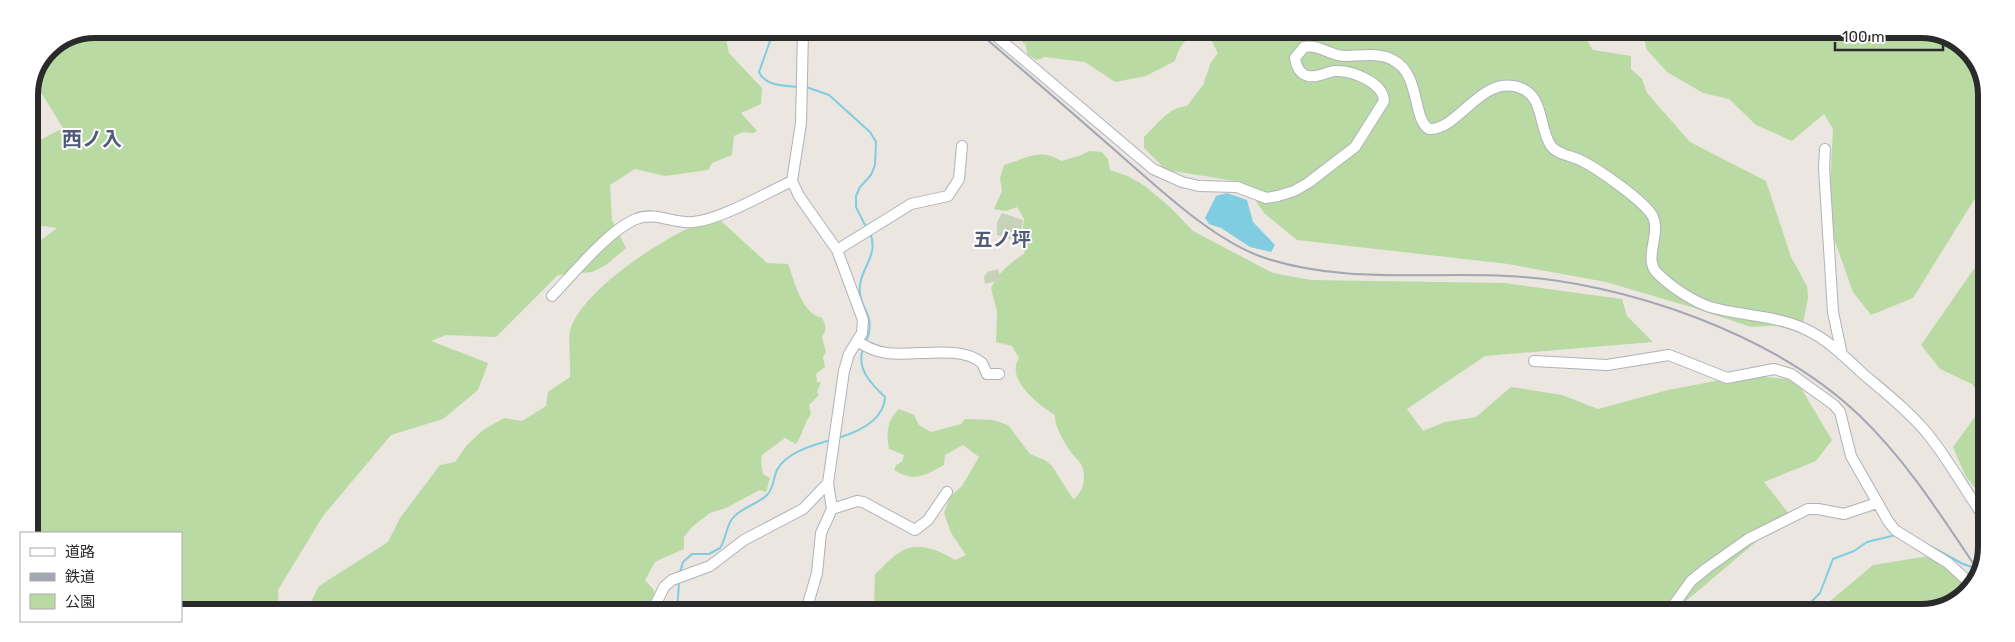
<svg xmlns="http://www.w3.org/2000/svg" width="2015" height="642" font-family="Rubik,'Noto Sans JP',sans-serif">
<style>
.industrial{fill:#e0dfe5}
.green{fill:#b9dba3}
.cemetery{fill:#c7d3b9}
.water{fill:#80cce0}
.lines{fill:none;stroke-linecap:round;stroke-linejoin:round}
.stream{stroke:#80cce0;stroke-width:2}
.minor-casing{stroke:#b0b2ba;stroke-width:12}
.minor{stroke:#fff;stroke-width:10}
.rail{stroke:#a3a6b3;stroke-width:2}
.labels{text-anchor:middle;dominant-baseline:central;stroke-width:4;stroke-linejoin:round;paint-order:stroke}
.neighbourhood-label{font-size:19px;font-weight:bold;fill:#515a77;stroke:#fff}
.quarter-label{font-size:20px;font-weight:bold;fill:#515a77;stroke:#fff}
.rim{fill:none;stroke:#2b2b2b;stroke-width:6}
</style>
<rect width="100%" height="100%" fill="#ebe6e0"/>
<path class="industrial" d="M1760 31H1830L1794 47Z"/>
<path class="green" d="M94 29 724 30 729 53 762 88 761 104 741 113 757 131 754 133 743 132 734 136 732 155 712 163 708 170 665 176 635 169 610 185 612 220 626 248 606 265 592 272 558 275 496 337 446 335 431 341 488 363 478 390 443 419 391 435 323 516 278 590 279 611H181V533H29V249L57 228 36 225 29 227V146L63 128 34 81 48 48Z
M1006 30 1582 31 1593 50 1631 56V69L1642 79 1647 93 1690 142 1766 181 1791 257 1807 286 1808 298 1803 324 1751 327 1694 308 1606 282 1508 264 1297 240 1265 214 1242 182 1166 170 1144 148V137C1158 124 1167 108 1187 106L1203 85 1211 62 1218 53 1210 38C1187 36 1182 39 1175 61L1146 76 1115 82 1085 62 1045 57 1037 60 1028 55 1025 44Z
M1642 31H1777L1798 39 1823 31H1938L1970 51 1986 90V190L1974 200 1913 298 1871 315 1853 292 1833 236 1830 187 1833 129 1824 114 1792 141 1756 125 1729 99 1703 93 1667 72 1647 50Z
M1089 151 1102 152 1108 159 1110 170 1128 176 1145 186 1170 207 1193 231 1273 273 1311 280 1504 283 1622 299 1627 316 1653 342 1485 356 1407 409 1423 431 1445 422 1476 417 1511 387 1562 395 1598 409 1668 390 1747 375 1786 379 1798 383 1832 440 1816 461 1764 482 1789 514 1672 613 861 612 874 605 875 574C883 567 892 556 902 551 919 541 940 551 955 560L966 555 951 533 944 513 950 497 962 486 979 457 963 445 945 455 944 465C925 475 915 483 894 470L896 465 902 462 904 455 889 449C886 433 887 420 899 409L914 415 919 425 931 432 961 424 965 419 993 420 1008 425 1030 454 1045 460 1052 466 1073 499C1084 493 1087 475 1081 464 1078 459 1073 456 1070 451 1064 442 1054 426 1055 415 1038 405 1005 379 1019 358L1012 346 996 342 997 311 991 288C999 272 1009 264 1024 254L1026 245 1022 233 1024 219 1017 207 1006 211 994 209 1002 191 1000 178 1004 165C1026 159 1039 147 1061 161L1079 156Z
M720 220 767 263 788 264C795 282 801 313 822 318 826 325 827 330 822 337L826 352 823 357 825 367 816 374 817 382H821L817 392 819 395 809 405 811 414C804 423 803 434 796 444L785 438 762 455 761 461 763 474 770 478 766 492 760 490 726 508 710 513 692 527 684 537V549L655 562 645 580 654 590 653 600 647 612 306 611 319 586 388 542 400 518 440 465 455 462 467 445 483 430 504 418 522 421 546 406 548 392 570 377C571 366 568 339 570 331 579 295 648 249 679 233 691 226 707 224 720 220Z
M1985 253V401L1972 384 1940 369 1921 345Z
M1985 403 1984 500 1965 475 1953 447Z
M1935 555 1967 582 1960 600 1921 613H1816L1873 565Z"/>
<path class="cemetery" d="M1002 213 1023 220 1021 231 1023 239H1008L997 235V222Z
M998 269 1001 280 985 284 984 277 987 272Z"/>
<path class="water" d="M1227 193 1247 200 1253 222 1275 245 1271 252 1250 247 1221 228 1209 224 1205 218 1216 196Z"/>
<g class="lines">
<path class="stream" d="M774 30 759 72C766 87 784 85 799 87
M806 87 829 95 870 132 876 142 875 165 871 175 860 187 856 196V207L866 227
M866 342C878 313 857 309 860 285 862 267 879 254 870 233
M838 438C858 432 884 421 885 397 871 384 856 368 863 349
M1930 546 1963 564 1981 570
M680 572 683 562 692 554H709L720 548C726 539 726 527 732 519 741 507 757 505 767 495 774 488 773 478 777 470 786 452 814 445 831 440
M677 612 679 582
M1800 613 1820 593 1833 559 1854 551 1867 542 1896 535"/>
<g class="minor-casing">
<path id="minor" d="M989 30 1153 169 1182 182 1199 186 1237 187 1266 198 1278 196 1294 191 1308 183 1355 147 1384 101C1383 82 1351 70 1335 71 1326 72 1317 78 1308 76 1300 74 1296 66 1295 58L1304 47C1319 44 1329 55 1344 56 1359 56 1380 52 1393 60 1421 74 1412 119 1429 129 1459 130 1480 76 1518 87 1545 95 1538 127 1551 146 1558 155 1573 156 1582 161 1598 169 1646 202 1653 217 1661 234 1643 259 1657 273 1670 286 1692 301 1710 307 1741 316 1775 315 1805 329 1827 339 1844 356 1861 372 1883 391 1908 410 1927 433 1948 459 1965 490 1984 517
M1825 149 1824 168 1833 312 1842 355
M837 250 911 204 948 196 959 179 962 146
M552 296C573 274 609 230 636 219 655 211 674 224 693 222 720 220 766 193 792 181
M858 342C867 347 876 352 887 353 915 357 960 344 982 363L987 374H999
M1534 361 1607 365 1669 355 1727 378 1774 369 1791 374 1834 405 1840 412 1851 456 1888 521 1895 530 1948 563 1971 584
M832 509 857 501 863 502 915 530 928 520 947 492
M652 612 664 587 672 580 710 566 744 540 803 509 828 483 844 371 849 354 862 333 863 320 837 250 799 196 792 181 801 123 803 30
M803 612 808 604 817 573 821 533 832 509 828 483
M1668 613 1691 581 1707 568 1748 539 1808 509H1818L1844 514 1877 503"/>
</g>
<use href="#minor" class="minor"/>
<path class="rail" d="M976 30C1026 73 1076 116 1126 160 1164 193 1214 240 1262 257 1341 284 1426 272 1507 276 1623 281 1774 334 1859 415 1907 461 1942 517 1979 572"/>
</g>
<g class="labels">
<g class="neighbourhood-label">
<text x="1002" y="239">五ノ坪</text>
</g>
<g class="quarter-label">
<text x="92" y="139">西ノ入</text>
</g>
</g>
<path d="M0 0H2015V642H0ZM95 38H1921A57 57 0 0 1 1978 95V547A57 57 0 0 1 1921 604H95A57 57 0 0 1 38 547V95A57 57 0 0 1 95 38Z" fill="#fff" fill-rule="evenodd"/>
<path class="rim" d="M95 38H1921A57 57 0 0 1 1978 95V547A57 57 0 0 1 1921 604H95A57 57 0 0 1 38 547V95A57 57 0 0 1 95 38Z"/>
<rect x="20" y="532" width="162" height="90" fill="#ffffff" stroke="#aaaaaa"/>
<rect x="30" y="548" width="25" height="8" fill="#ffffff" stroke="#aaaaaa"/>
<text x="65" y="557" font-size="15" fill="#2b2b2b">道路</text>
<rect x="30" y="573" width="25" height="8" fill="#a3a6b3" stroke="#aaaaaa"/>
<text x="65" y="582" font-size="15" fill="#2b2b2b">鉄道</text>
<rect x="30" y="594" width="25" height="15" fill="#b9dba3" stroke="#aaaaaa"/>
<text x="65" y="607" font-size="15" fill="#2b2b2b">公園</text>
<path d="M1835 42v8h108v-8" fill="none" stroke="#2b2b2b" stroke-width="2.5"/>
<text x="1842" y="42" font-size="15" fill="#2b2b2b" stroke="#ffffff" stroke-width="4" paint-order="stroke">100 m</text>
</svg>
